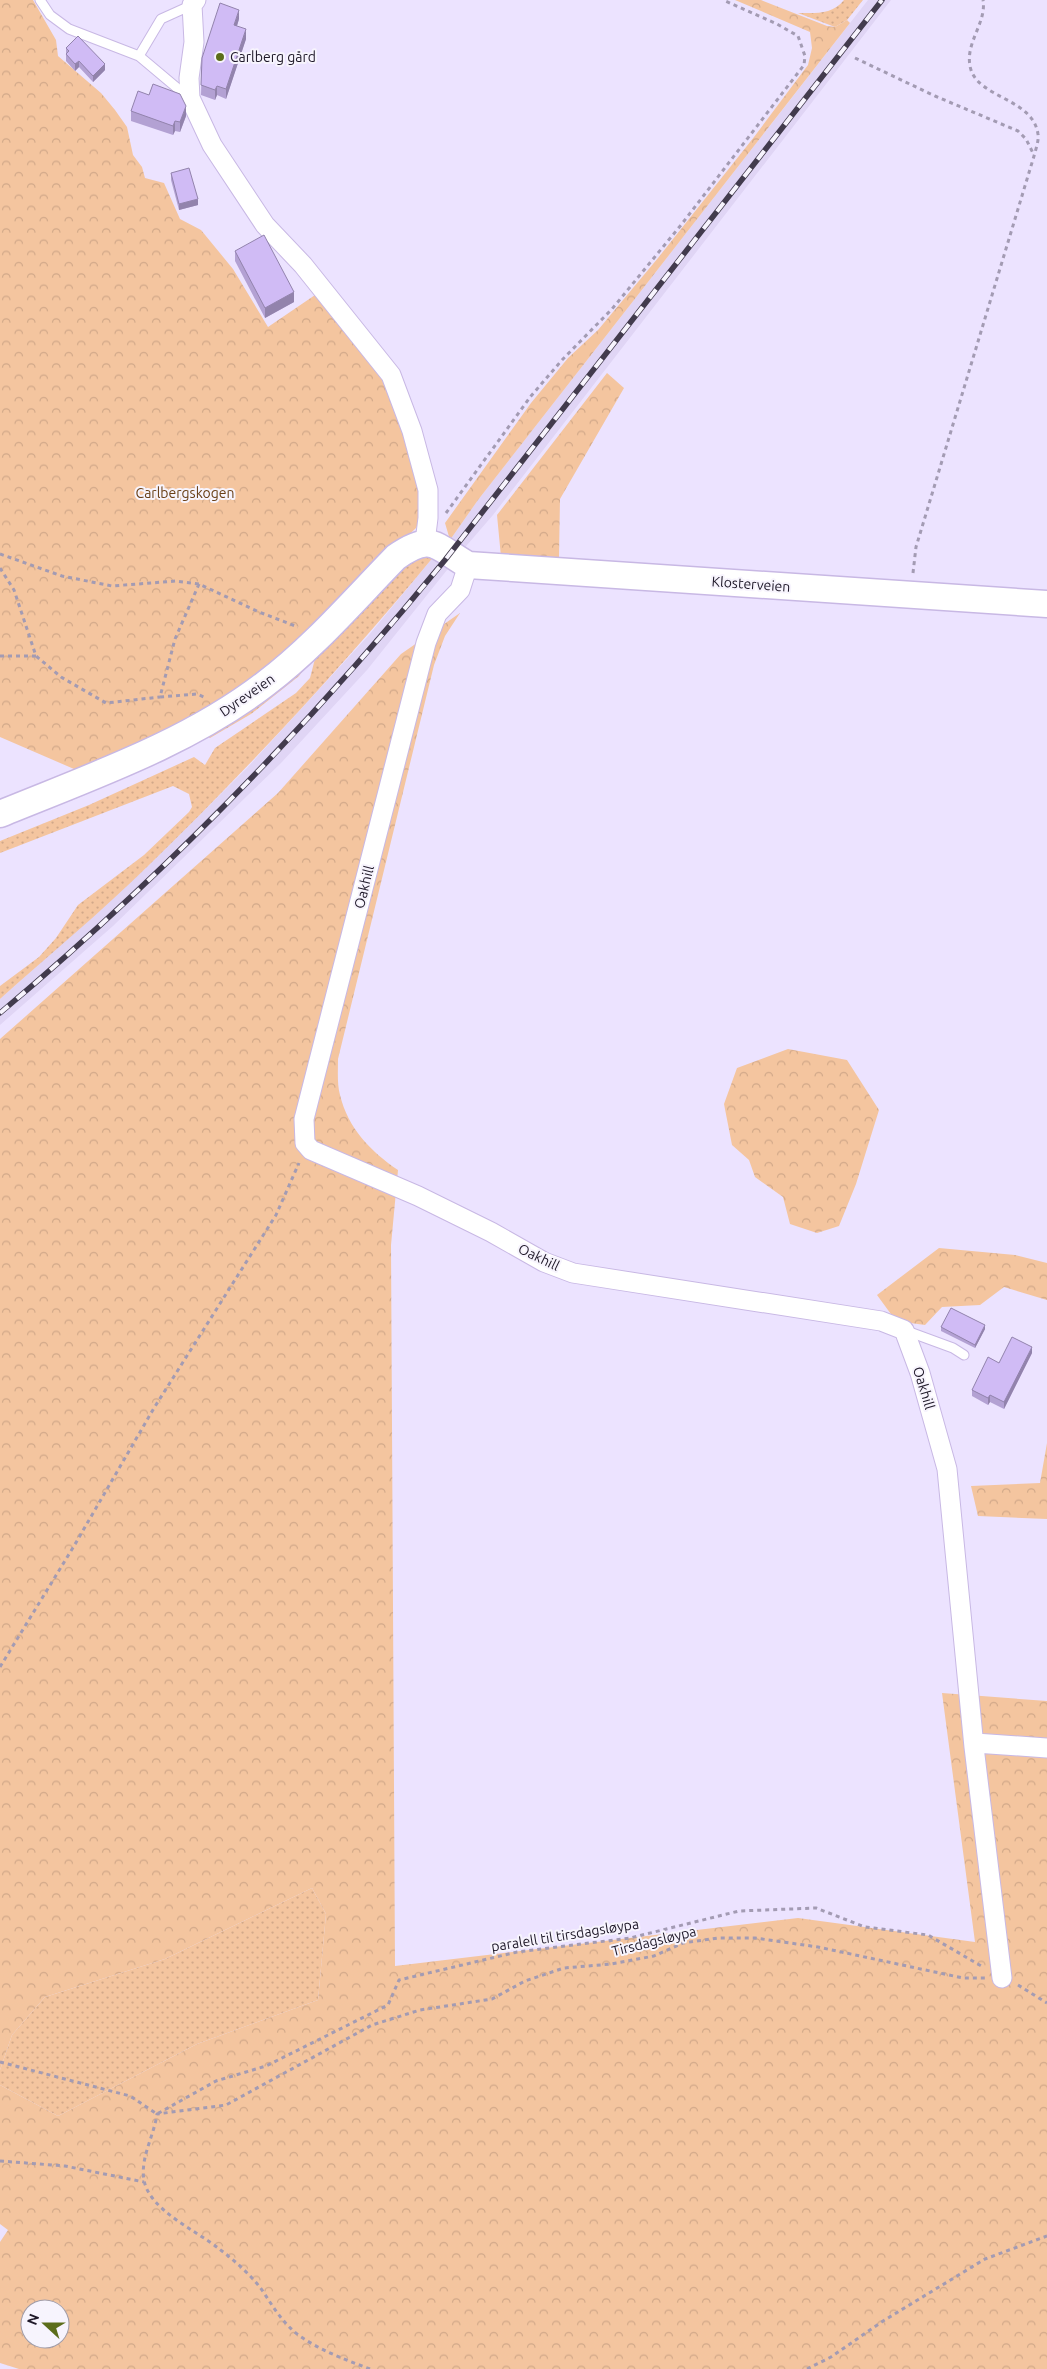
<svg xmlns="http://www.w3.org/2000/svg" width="1047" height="2369" font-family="Ubuntu,sans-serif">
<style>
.built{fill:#e0d5f5}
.grass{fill:url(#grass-dots)}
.forest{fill:url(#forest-crowns);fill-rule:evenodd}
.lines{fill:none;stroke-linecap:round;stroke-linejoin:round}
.lane-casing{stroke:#c8b8e4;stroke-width:11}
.street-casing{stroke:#c8b8e4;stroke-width:21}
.secondary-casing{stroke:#c8b8e4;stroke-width:29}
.path{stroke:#a39bb3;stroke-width:3;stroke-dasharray:4 4;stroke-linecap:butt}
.lane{stroke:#fff;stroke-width:9}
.street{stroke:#fff;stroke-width:19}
.secondary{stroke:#fff;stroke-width:26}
.rail-casing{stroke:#423b4d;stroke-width:5.5}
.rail{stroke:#f7f4fd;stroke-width:4;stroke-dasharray:11;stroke-linecap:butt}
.wall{fill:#b3a1d3}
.shaded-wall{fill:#9283ac}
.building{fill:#d0bbf5;stroke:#9283ac}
.poi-dot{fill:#5c6d1a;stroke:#f7f4fd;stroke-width:2}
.labels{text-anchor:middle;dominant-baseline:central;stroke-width:4;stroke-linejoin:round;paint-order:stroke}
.poi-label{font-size:14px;fill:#1e1828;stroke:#f7f4fd;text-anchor:start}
.park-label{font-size:14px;fill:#6a4017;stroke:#f7f4fd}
.street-label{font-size:14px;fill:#1e1828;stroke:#f7f4fd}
</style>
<defs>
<pattern id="grass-dots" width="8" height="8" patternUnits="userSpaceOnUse" patternTransform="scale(1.25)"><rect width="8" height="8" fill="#f4c59f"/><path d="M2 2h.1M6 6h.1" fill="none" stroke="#d1a889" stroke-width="1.8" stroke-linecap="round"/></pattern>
<pattern id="forest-crowns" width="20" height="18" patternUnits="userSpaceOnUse" patternTransform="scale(1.25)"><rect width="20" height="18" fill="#f4c59f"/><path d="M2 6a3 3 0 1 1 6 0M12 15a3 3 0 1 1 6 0" fill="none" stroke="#d1a889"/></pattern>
</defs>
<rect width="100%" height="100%" fill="#ece3ff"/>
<path class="built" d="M868 0H891L493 515 461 552 450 540 478 500Z
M435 555 451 565 367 670 281 763 113 926 0 1025V999L146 868 247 768 369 635Z"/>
<path class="grass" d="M844 0H863L847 20 835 27 798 13C816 13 832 15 844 0Z
M435 555C345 664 249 768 147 867 100 913 49 955 0 999V986L39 957 56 938 78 905 144 855 189 812 192 807 189 794 173 786 0 853V841L89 805 194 757 205 765 215 748 296 693 310 678 317 651 404 561Z
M304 669 299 676 251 714 210 738 205 735Z
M312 1888 326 1914 318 2000 197 2044 58 2116 0 2085V2070L12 2035 45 1997 165 1959Z"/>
<path class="forest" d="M0 0H33L56 40 58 56 101 93 115 110 127 127 133 155 142 167 145 178 164 183 180 219 201 230 233 269 268 327 318 293 383 371 421 487 420 519 416 528 254 684 180 728 89 767 74 769 0 737Z
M735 0H761L827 26 835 27 847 20 850 23 478 500 450 540 445 523 531 403 568 358 598 330 658 258 754 137 808 65 812 48 810 32Z
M607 373 624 388 560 499 559 557H501L497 515Z
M460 613 445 636 434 665 338 1059C338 1071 337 1084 340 1095 348 1128 370 1151 398 1170L391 1245 395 1966 798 1918 975 1942 942 1693 1047 1701V2369H19L0 2363V2242L8 2230 0 2224V2085L58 2116 197 2044 318 2000 326 1914 312 1888 165 1959 45 1997 12 2035 0 2070V1039L278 793 401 654ZM30 2309H60V2339H30Z
M788 1049 847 1060 879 1110 856 1184 839 1226 817 1233 790 1224 783 1197 755 1177 749 1160 732 1145 724 1104 737 1068Z
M939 1248 1015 1255 1047 1263V1300L1004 1287 980 1305 942 1307 925 1325 896 1321 877 1295Z
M1047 1443V1519L978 1516 971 1486 1040 1483Z"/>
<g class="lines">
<g class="lane-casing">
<path id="lane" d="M40 0 50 15 69 29 139 56 189 98
M139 56 161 19 192 5
M904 1330 953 1348 964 1355"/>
</g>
<g class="street-casing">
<path id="street" d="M196 0 192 5 194 42 189 78 190 98 212 145 265 225 303 265 391 375 412 431 428 490V518L425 542
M468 565 460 590 437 614 426 643 304 1119 305 1143 311 1150 418 1196 491 1232 544 1262 573 1273 881 1321 904 1330 920 1373 947 1469 974 1747 1002 1978
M975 1743 1047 1748"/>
</g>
<g class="secondary-casing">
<path id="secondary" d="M0 814C90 777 187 744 265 684 313 648 354 600 396 557 432 532 435 546 468 565L1047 604"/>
</g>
<path class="path" d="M855 58 935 96 1018 131 1026 139 1034 155
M446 513 531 396 562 360 612 309 681 225 804 65 805 56 798 36 777 24 723 0
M0 554 62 576 112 586 176 581 199 584 259 612 298 627
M0 568 14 590 36 656 61 677 106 703 160 697
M913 573 916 547 1034 156C1036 149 1039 140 1038 134 1033 99 980 98 971 70 963 44 987 24 983 0
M199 584 175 639 160 697 197 694 206 698
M0 656H36
M0 1667 74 1546 154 1408 276 1215 299 1163
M1018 1985 1047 2003
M0 2062 130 2096 157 2114 216 2081 266 2066 388 2005 399 1980 517 1952 630 1938 739 1911 816 1908 865 1927 928 1935 983 1967
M0 2161 65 2166 144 2182
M370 2369C346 2360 322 2351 301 2337 283 2324 274 2308 262 2290 251 2275 234 2260 218 2248 197 2231 149 2210 144 2180 140 2158 154 2136 157 2114L226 2105 372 2025 420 2010 492 1999 525 1981 564 1968 611 1964 654 1956 683 1943 718 1938H755L818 1947 963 1978H986
M807 2369 831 2357 883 2321 985 2259 1047 2236"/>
<use href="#lane" class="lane"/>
<use href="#street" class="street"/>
<use href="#secondary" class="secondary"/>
<g class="rail-casing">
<path id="rail" d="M0 1013C163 876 310 725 445 560L882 0"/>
</g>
<use href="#rail" class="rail"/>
</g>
<path class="wall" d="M239 19 237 26 246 39 226 99 217 95 215 100 201 95 202 58Z
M66 48 105 70 93 82 79 67 75 71 66 61Z
M131 111 186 116 180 132 175 131 173 135 131 121Z
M171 173 198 205 179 210 171 180Z
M235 251 294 302 265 318 235 261Z
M941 1327 985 1329 975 1348 941 1331Z
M1032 1353 1004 1409 990 1402 988 1405 972 1396V1390L999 1363Z"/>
<path class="shaded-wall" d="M239 10V19L234 35V25Z
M246 29V39L226 99V89Z
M79 61V67L75 71V64Z
M105 64V70L93 82V76Z
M217 86V95L215 100V90Z
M186 106V116L180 132V122Z
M175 121V131L173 135V126Z
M198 199V205L179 210V204Z
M294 292V302L265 318V308Z
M985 1325V1329L975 1348V1345Z
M1032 1347V1353L1004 1409V1402Z
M990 1395V1402L988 1405V1398Z"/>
<path class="building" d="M220 3 239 10 234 25 246 29 226 89 217 86 215 90 201 85 202 58Z
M78 36 105 64 93 76 79 61 75 64 66 54 69 51 66 48Z
M153 84 180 94 186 106 180 122 175 121 173 126 131 111 138 91 149 95Z
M189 168 198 199 179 204 171 173Z
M264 235 294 292 265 308 235 251Z
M951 1308 985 1325 975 1345 941 1327Z
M1012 1337 1032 1347 1004 1402 990 1395 988 1398 972 1390 988 1357 999 1363Z"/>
<circle class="poi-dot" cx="220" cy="57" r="5"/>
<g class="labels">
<g class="poi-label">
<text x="230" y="57">Carlberg gård</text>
</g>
<g class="park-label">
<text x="185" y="493">Carlbergskogen</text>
</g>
<g class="street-label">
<text transform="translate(751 584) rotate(4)">Klosterveien</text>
<text transform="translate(247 695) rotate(-35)">Dyreveien</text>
<text transform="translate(364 887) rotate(-76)">Oakhill</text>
<text transform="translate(539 1257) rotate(26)">Oakhill</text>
<text transform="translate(924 1388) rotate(73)">Oakhill</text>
<text transform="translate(565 1935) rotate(-9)">paralell til tirsdagsløypa</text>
<text transform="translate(654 1941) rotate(-14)">Tirsdagsløypa</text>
</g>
</g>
<g transform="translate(45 2324) rotate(291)"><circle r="24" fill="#f7f4fd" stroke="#a09ca8"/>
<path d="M0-4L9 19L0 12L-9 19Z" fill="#5c6d1a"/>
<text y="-8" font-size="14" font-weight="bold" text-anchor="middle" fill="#1e1828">N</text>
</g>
</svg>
